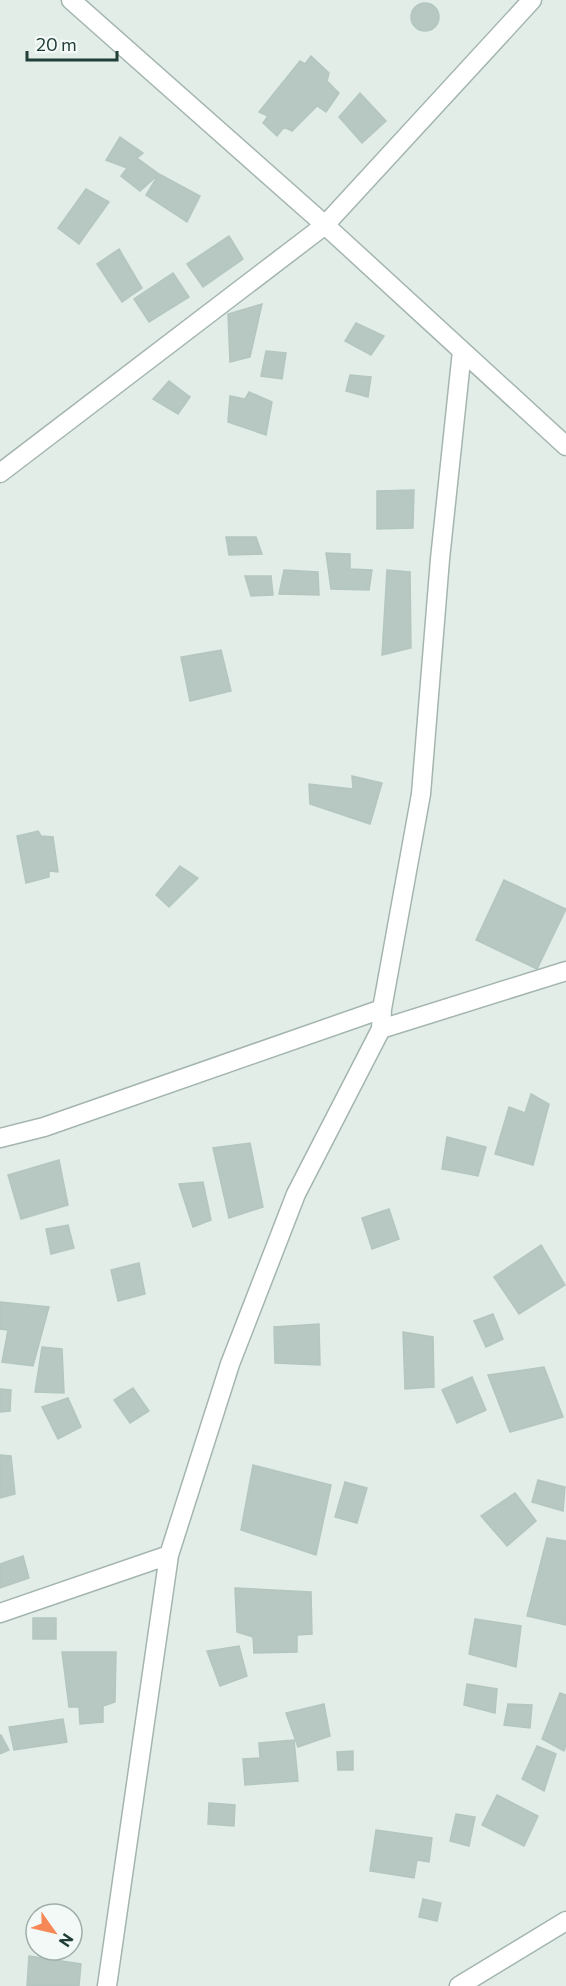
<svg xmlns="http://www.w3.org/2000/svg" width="566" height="1986" font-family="Commissioner,sans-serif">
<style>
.building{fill:#b7c7c2;stroke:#b4c6c0;stroke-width:1.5}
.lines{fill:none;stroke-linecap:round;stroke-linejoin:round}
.minor-casing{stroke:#a4b5b0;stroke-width:21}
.minor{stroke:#fff;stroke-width:18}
</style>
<rect width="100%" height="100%" fill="#e2ede8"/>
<path class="building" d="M411 17a14 14 0 1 1 28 0a14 14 0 1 1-28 0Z
M311 56 329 73 327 81 339 93 326 112 317 106 292 131 284 127 277 136 263 123 268 116 259 112 300 61 305 64Z
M360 93 386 121 362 143 339 117Z
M120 137 143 153 137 158 159 174 140 191 121 176 127 168 106 160Z
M159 174 200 196 187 222 146 195Z
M86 189 109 202 79 244 58 228Z
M229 236 243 259 203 287 187 264Z
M119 249 142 288 122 302 97 264Z
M173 273 189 297 149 322 134 299Z
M262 304 250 357 230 362 228 314Z
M356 323 384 336 371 355 345 341Z
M266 351 286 353 282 379 261 376Z
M350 375 371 377 368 397 346 391Z
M169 381 190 397 178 414 153 399Z
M249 392 272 402 266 435 228 422 230 396 245 399Z
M414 490 413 528 377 529V491Z
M226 537H256L262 554 229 555Z
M326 553 350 554V569L372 570 369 590 331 589Z
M284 570 318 572 319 595 279 594Z
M387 570 410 572 411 648 382 655Z
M245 576H271L273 595 251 596Z
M221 650 231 691 190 701 181 657Z
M352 776 382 783 370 824 310 804 309 784 353 789Z
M38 831 41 836 53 837 58 872 49 871V877L26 883 17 836Z
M180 866 198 878 169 907 156 895Z
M504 880 566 909 537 969 476 940Z
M531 1094 549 1104 533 1165 495 1154 509 1107 525 1113Z
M447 1137 486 1147 478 1176 442 1169Z
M250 1143 263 1207 229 1218 213 1148Z
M59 1160 68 1205 21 1219 8 1175Z
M203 1182 211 1220 193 1227 179 1184Z
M389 1209 399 1239 372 1249 362 1218Z
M68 1225 74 1248 51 1254 46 1229Z
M541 1245 565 1285 519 1314 494 1277Z
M139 1263 145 1294 118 1301 111 1270Z
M0 1302 49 1307 33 1366 2 1362 8 1330 0 1329Z
M493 1314 503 1339 486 1347 474 1321Z
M319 1324 320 1365 275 1363 274 1327Z
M403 1332 433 1337 434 1387 405 1389Z
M42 1347 62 1349 64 1393 35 1392Z
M544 1367 563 1417 510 1432 488 1375Z
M472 1377 486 1410 457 1423 442 1390Z
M133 1388 149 1411 130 1423 114 1400Z
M0 1389 11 1390 10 1411 0 1412Z
M68 1398 81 1427 58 1439 42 1407Z
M0 1455 11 1456 15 1494 0 1498Z
M253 1465 331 1485 316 1555 241 1530Z
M538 1480 565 1487 563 1511 532 1502Z
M345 1482 367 1488 357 1523 335 1517Z
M515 1493 536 1521 507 1546 481 1516Z
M547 1538 566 1541V1625L527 1616Z
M23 1556 29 1578 0 1588V1564Z
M235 1588 311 1592 312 1634 297 1635V1652L254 1653 253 1637 237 1632Z
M33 1618H56V1639H33Z
M475 1619 521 1626 516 1667 469 1654Z
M239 1646 247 1676 220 1686 207 1651Z
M62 1652H116L115 1702 103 1706V1722L80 1724 79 1707H69Z
M467 1684 497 1689 495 1713 464 1705Z
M560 1693 566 1695V1745L564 1751 542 1739Z
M324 1704 330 1736 298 1747 286 1713Z
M508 1704 532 1705 530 1728 504 1725Z
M63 1719 67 1742 14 1750 9 1727Z
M1 1735 9 1750 0 1754V1736Z
M294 1740 298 1781 245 1785 243 1759 260 1758 259 1743Z
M537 1746 556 1754 544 1791 522 1779Z
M353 1751V1770H338L337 1752Z
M497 1795 538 1816 524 1846 482 1825Z
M209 1803 235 1805 234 1826 208 1824Z
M456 1814 475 1817 469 1846 450 1841Z
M376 1830 432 1838 429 1862 417 1860 414 1878 370 1871Z
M423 1899 441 1903 437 1921 419 1917Z
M29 1956 81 1964 79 1986H27Z"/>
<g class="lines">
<g class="minor-casing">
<path id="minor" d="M71 0 325 225 566 446
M0 473 325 225 532 0
M381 1029 566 971
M0 1138 44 1127 382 1009
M0 1613 169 1555
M107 1986 169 1555 230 1364 296 1194 381 1029 382 1009 421 794 440 559 462 351
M459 1986 566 1921"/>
</g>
<use href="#minor" class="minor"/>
</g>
<g transform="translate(54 1932) rotate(124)"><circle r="28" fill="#f3f9f6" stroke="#9faeaa" stroke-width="1.5"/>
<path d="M0-4.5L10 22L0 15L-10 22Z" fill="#f68857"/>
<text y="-9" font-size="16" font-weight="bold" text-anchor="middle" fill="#213e38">N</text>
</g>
<path d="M27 51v9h90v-9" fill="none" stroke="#213e38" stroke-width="3"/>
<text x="36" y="51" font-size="18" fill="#213e38" stroke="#f3f9f6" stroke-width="4.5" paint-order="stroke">20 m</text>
</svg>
